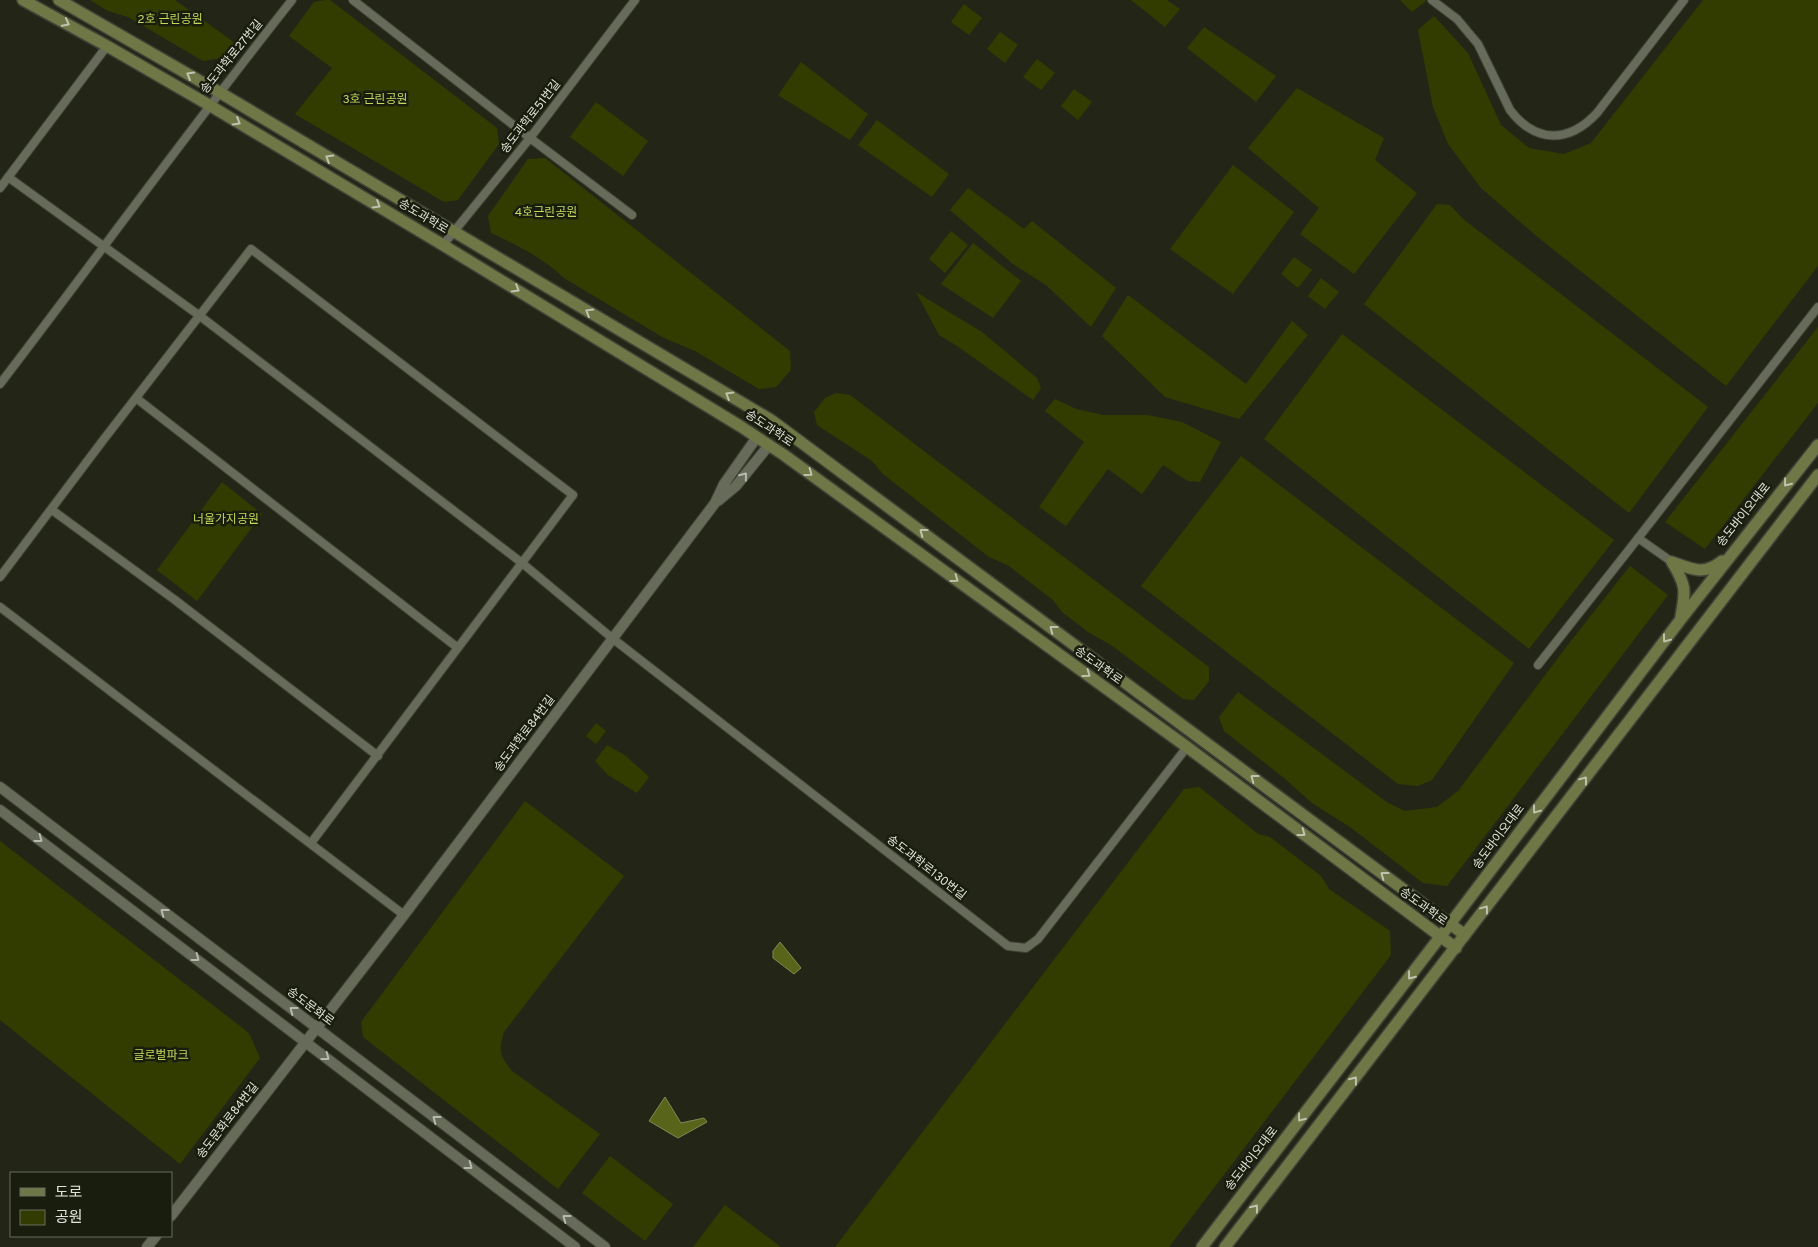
<svg xmlns="http://www.w3.org/2000/svg" width="1818" height="1247" font-family="Overpass,'Noto Sans KR',sans-serif">
<style>
.green{fill:#333c00}
.water{fill:#58641a;stroke:#818a53}
.lines{fill:none;stroke-linecap:round;stroke-linejoin:round}
.minor-casing{stroke:#3f4236;stroke-width:10}
.tertiary-casing{stroke:#3f4236;stroke-width:12}
.secondary-casing{stroke:#3f4236;stroke-width:14}
.minor{stroke:#676b59;stroke-width:8}
.tertiary{stroke:#676b59;stroke-width:10}
.secondary{stroke:#6f7747;stroke-width:11}
.oneway{stroke:#bec3ad}
.oneway2{stroke:#b6b9ac}
.labels{text-anchor:middle;dominant-baseline:central;stroke-width:5;stroke-linejoin:round;paint-order:stroke}
.park-label{font-size:12px;fill:#c2d85b;stroke:#191d0d}
.street-label{font-size:12px;fill:#e0e3d9;stroke:#191d0d}
</style>
<rect width="100%" height="100%" fill="#232616"/>
<path class="green" d="M90 0H175L235 43 221 58 203 61 128 17 108 11Z
M326 0H330L497 128 499 144 458 200 444 202 295 114 332 68 289 36 314 2Z
M1131 0H1167L1180 9 1165 27Z
M1400 0H1425L1426 1 1412 12Z
M1703 0H1818V266L1726 386 1540 239 1481 188 1448 144 1433 107 1418 30 1434 16 1468 53 1501 125 1529 148 1564 154 1591 143Z
M964 4 982 18 969 35 951 22Z
M1204 27 1276 76 1256 102 1187 48Z
M1000 32 1018 45 1005 63 987 49Z
M1037 59 1055 73 1041 90 1023 77Z
M801 62 868 114 850 140 778 95Z
M1297 88 1384 138 1375 160 1417 193 1354 274 1300 234 1319 208 1248 148Z
M1074 89 1092 102 1078 120 1061 106Z
M596 102 648 141 623 176 570 137Z
M877 120 949 174 932 197 858 145Z
M545 158 790 351 791 370 776 387 759 389 695 351 664 338 564 278C543 258 517 245 491 233L488 216 528 159Z
M1233 165 1294 212 1233 294 1170 249Z
M968 188 1024 229 1032 221 1116 288 1091 327 1046 285 1013 264 950 210Z
M1437 204 1450 205 1463 219 1708 407 1629 513 1364 304Z
M951 231 968 245 945 273 929 259Z
M973 243 1021 281 993 318 941 284Z
M1294 257 1312 270 1298 288 1281 274Z
M1321 278 1339 292 1325 309 1308 296Z
M916 292 982 332 1037 378 1041 388 1033 400 957 346 939 335Z
M1128 295 1246 384 1292 321 1308 335 1239 419 1165 397 1102 336Z
M1818 327V403L1705 549 1665 522Z
M1342 334 1614 540 1529 649 1264 439Z
M836 393 850 395 1209 667V681L1194 700 1183 699 1111 645 1088 632 1062 612 1053 600 1009 566 989 557 883 474 872 461 817 425 814 412 825 398Z
M1055 399 1076 409 1103 415H1147L1182 422 1221 442 1200 482 1188 481 1163 465 1142 494 1108 469 1066 526 1039 507 1084 442 1045 411Z
M1241 456 1514 663 1432 780 1418 786 1398 784 1141 586Z
M222 482 262 514 197 601 157 570Z
M1630 566 1668 595 1447 886 1423 883 1350 827 1312 803 1284 778 1224 731 1219 717 1238 692 1388 803 1405 811 1437 807 1458 791 1570 642Z
M596 723 606 731 596 744 586 736Z
M607 745 626 756 649 777 637 793 608 775 595 761Z
M1199 787 1258 834 1270 837 1321 876 1329 889 1390 931 1391 955 1169 1247H835L1184 789Z
M525 801 624 876 504 1032C498 1050 500 1056 512 1071L600 1134 558 1189 363 1037 361 1022Z
M0 841 249 1033 260 1058 180 1164 0 1020Z
M610 1156 673 1204 645 1241 582 1193Z
M725 1205 781 1247H693Z"/>
<path class="water" d="M780 942 801 968 794 974 773 958V951Z
M665 1097 681 1123 704 1118 707 1122 678 1138 649 1121Z"/>
<g class="lines">
<g class="minor-casing">
<path id="minor" d="M353 0 530 138 632 215
M1432 0 1457 19 1478 44 1510 110C1536 144 1569 143 1597 113L1684 0
M8 177 200 316 522 563 612 638 1008 946 1026 948 1038 939 1187 747
M0 188 107 46
M443 245 530 138 635 0
M0 384C98 256 192 126 292 0
M136 398 458 648
M52 510 175 600 378 756
M1638 538 1672 562
M0 577 104 439 251 249 573 495 311 843
M0 607 404 915
M1538 665 1628 551 1818 307"/>
</g>
<g class="tertiary-casing">
<path id="tertiary" d="M718 501 736 486 769 445
M0 787 605 1247
M0 810 575 1247
M171 1216 404 915 715 503 724 484 757 437
M147 1247 156 1236"/>
</g>
<g class="secondary-casing">
<path id="secondary" d="M23 0 107 46 209 105 443 245 740 426 784 455 1187 747 1456 948
M59 0 219 92 771 420 1465 935
M1672 562C1692 569 1704 576 1722 561
M1672 562C1686 585 1686 590 1681 616
M1202 1247 1450 924 1681 619 1818 445
M1225 1247 1818 475"/>
</g>
<use href="#minor" class="minor"/>
<use href="#tertiary" class="tertiary"/>
<use href="#secondary" class="secondary"/>
</g>
<defs><path id="oneway-chevron" d="M-2-3.5L2.5 0L-2 3.5" fill="none" stroke-width="1.6" stroke-linecap="round" stroke-linejoin="round" transform="scale(1.25)"/></defs>
<g class="oneway">
<use href="#oneway-chevron" transform="translate(66 23) rotate(28)"/>
<use href="#oneway-chevron" transform="translate(190 75) rotate(-150)"/>
<use href="#oneway-chevron" transform="translate(237 122) rotate(31)"/>
<use href="#oneway-chevron" transform="translate(329 158) rotate(-149)"/>
<use href="#oneway-chevron" transform="translate(377 205) rotate(31)"/>
<use href="#oneway-chevron" transform="translate(516 289) rotate(31)"/>
<use href="#oneway-chevron" transform="translate(589 312) rotate(-149)"/>
<use href="#oneway-chevron" transform="translate(729 395) rotate(-149)"/>
<use href="#oneway-chevron" transform="translate(809 473) rotate(36)"/>
<use href="#oneway-chevron" transform="translate(1787 483) rotate(129)"/>
<use href="#oneway-chevron" transform="translate(923 532) rotate(-143)"/>
<use href="#oneway-chevron" transform="translate(955 579) rotate(36)"/>
<use href="#oneway-chevron" transform="translate(1053 629) rotate(-143)"/>
<use href="#oneway-chevron" transform="translate(1666 639) rotate(127)"/>
<use href="#oneway-chevron" transform="translate(1087 674) rotate(36)"/>
<use href="#oneway-chevron" transform="translate(1254 778) rotate(-143)"/>
<use href="#oneway-chevron" transform="translate(1584 780) rotate(-53)"/>
<use href="#oneway-chevron" transform="translate(1536 810) rotate(127)"/>
<use href="#oneway-chevron" transform="translate(1302 833) rotate(37)"/>
<use href="#oneway-chevron" transform="translate(1384 875) rotate(-143)"/>
<use href="#oneway-chevron" transform="translate(1485 909) rotate(-53)"/>
<use href="#oneway-chevron" transform="translate(1411 976) rotate(128)"/>
<use href="#oneway-chevron" transform="translate(1354 1080) rotate(-52)"/>
<use href="#oneway-chevron" transform="translate(1301 1118) rotate(128)"/>
<use href="#oneway-chevron" transform="translate(1255 1208) rotate(-52)"/>
</g>
<g class="oneway2">
<use href="#oneway-chevron" transform="translate(744 476) rotate(-51)"/>
<use href="#oneway-chevron" transform="translate(39 839) rotate(37)"/>
<use href="#oneway-chevron" transform="translate(164 912) rotate(-143)"/>
<use href="#oneway-chevron" transform="translate(196 958) rotate(37)"/>
<use href="#oneway-chevron" transform="translate(293 1010) rotate(-143)"/>
<use href="#oneway-chevron" transform="translate(326 1057) rotate(37)"/>
<use href="#oneway-chevron" transform="translate(436 1119) rotate(-143)"/>
<use href="#oneway-chevron" transform="translate(469 1166) rotate(37)"/>
<use href="#oneway-chevron" transform="translate(566 1218) rotate(-143)"/>
</g>
<g class="labels">
<g class="park-label">
<text x="170" y="20">2호 근린공원</text>
<text x="375" y="100">3호 근린공원</text>
<text x="546" y="213">4호근린공원</text>
<text x="226" y="520">너울가지공원</text>
<text x="161" y="1056">글로벌파크</text>
</g>
<g class="street-label">
<text transform="translate(232 57) rotate(-51)">송도과학로27번길</text>
<text transform="translate(531 117) rotate(-52)">송도과학로51번길</text>
<text transform="translate(423 217) rotate(31)">송도과학로</text>
<text transform="translate(769 429) rotate(34)">송도과학로</text>
<text transform="translate(1744 515) rotate(-51)">송도바이오대로</text>
<text transform="translate(1098 666) rotate(36)">송도과학로</text>
<text transform="translate(525 734) rotate(-53)">송도과학로84번길</text>
<text transform="translate(1499 837) rotate(-53)">송도바이오대로</text>
<text transform="translate(926 868) rotate(38)">송도과학로130번길</text>
<text transform="translate(1423 907) rotate(36)">송도과학로</text>
<text transform="translate(310 1007) rotate(37)">송도문화로</text>
<text transform="translate(228 1121) rotate(-52)">송도문화로84번길</text>
<text transform="translate(1252 1159) rotate(-52)">송도바이오대로</text>
</g>
</g>
<rect x="10" y="1172" width="162" height="65" fill="#191d0d" stroke="#696c5f"/>
<rect x="20" y="1188" width="25" height="8" fill="#6f7747" stroke="#696c5f"/>
<text x="55" y="1197" font-size="15" fill="#e0e3d9">도로</text>
<rect x="20" y="1210" width="25" height="15" fill="#333c00" stroke="#696c5f"/>
<text x="55" y="1222" font-size="15" fill="#e0e3d9">공원</text>
</svg>
